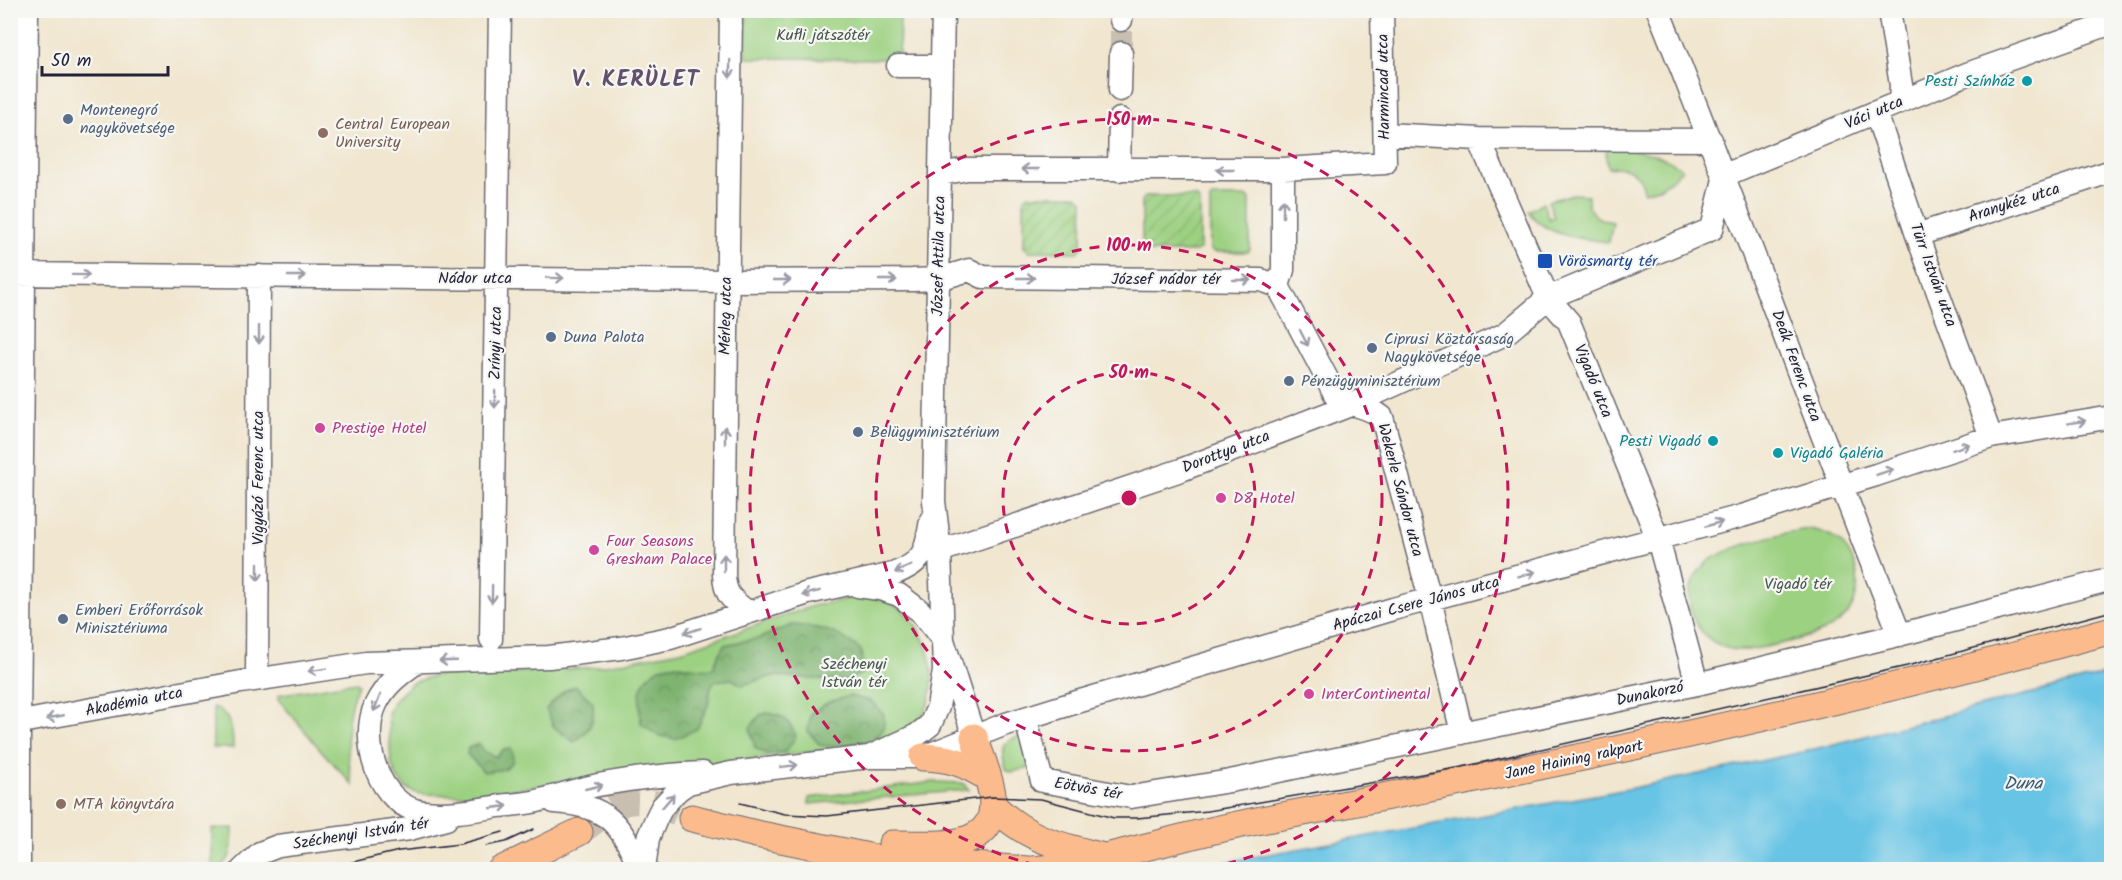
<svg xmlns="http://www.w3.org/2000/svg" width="2122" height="880" font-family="Kalam,sans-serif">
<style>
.green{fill:#9dd182;stroke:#607a5e;stroke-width:1.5}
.forest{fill:url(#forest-crowns);stroke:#506a56;stroke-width:1.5}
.garden{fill:url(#garden-furrows);stroke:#607a5e;stroke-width:1.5}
.water{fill:#67c4e5;stroke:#447390;stroke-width:1.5}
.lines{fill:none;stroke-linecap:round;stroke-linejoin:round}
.minor-tunnel{stroke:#c8bfb1;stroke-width:22;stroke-dasharray:22 11;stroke-linecap:butt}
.major-tunnel{stroke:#c8bfb1;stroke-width:27;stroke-dasharray:27 14;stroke-linecap:butt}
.minor-casing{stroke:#6a676f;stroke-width:25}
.major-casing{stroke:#6a676f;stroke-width:29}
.minor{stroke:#fff;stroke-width:22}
.major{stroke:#fbbb8c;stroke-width:27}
.tram{stroke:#22223b;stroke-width:1.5}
.oneway{stroke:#9c9ca7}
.ring{fill:none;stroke:#c2185b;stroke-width:3;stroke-dasharray:10 8}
.culture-dot{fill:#0f9aa8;stroke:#f6f6f2;stroke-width:2}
.service-dot{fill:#5c6f8a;stroke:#f6f6f2;stroke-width:2}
.education-dot{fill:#8d6e63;stroke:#f6f6f2;stroke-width:2}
.transit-dot{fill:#1a4fb4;stroke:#f6f6f2;stroke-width:2}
.hotel-dot{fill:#d1479c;stroke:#f6f6f2;stroke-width:2}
.labels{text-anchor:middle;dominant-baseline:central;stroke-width:4.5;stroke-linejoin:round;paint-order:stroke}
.park-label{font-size:16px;fill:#475750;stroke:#f6f6f2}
.culture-label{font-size:16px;fill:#0d838f;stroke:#f6f6f2;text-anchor:end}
.street-label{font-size:16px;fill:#22223b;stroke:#f6f6f2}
.service-label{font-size:16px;fill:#4e5e75;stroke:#f6f6f2;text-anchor:start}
.education-label{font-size:16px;fill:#785e54;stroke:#f6f6f2;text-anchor:start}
.transit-label{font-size:16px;fill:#164399;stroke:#f6f6f2;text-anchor:start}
.hotel-label{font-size:16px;fill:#b23c85;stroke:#f6f6f2;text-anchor:start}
.water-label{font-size:18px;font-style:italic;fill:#3a5b76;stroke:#f6f6f2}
.district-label{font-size:22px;font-weight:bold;letter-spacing:1.5px;fill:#63516b;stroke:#f6f6f2}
.centre{fill:#c2185b;stroke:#f6f6f2;stroke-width:3}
.ring-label{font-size:18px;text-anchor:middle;font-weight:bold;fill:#c2185b;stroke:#f6f6f2;stroke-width:4.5;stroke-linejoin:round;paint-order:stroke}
</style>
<defs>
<pattern id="forest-crowns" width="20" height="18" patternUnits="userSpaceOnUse" patternTransform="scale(1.5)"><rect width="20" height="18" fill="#7eb370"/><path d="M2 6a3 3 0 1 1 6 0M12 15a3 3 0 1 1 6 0" fill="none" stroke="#67915d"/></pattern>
<pattern id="garden-furrows" width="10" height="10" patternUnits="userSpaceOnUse" patternTransform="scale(1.5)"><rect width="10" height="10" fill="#9dd182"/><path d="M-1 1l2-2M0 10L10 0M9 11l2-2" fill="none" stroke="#87b371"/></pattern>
</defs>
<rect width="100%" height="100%" fill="#f6f6f2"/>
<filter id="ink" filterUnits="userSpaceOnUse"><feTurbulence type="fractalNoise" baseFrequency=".0167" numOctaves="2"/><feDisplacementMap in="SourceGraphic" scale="12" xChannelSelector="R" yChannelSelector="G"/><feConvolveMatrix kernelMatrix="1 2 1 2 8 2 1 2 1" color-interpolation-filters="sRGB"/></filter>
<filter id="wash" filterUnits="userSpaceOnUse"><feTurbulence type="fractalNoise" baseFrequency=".008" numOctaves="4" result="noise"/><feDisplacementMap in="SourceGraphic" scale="24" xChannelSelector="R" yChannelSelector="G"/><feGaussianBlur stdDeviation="1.35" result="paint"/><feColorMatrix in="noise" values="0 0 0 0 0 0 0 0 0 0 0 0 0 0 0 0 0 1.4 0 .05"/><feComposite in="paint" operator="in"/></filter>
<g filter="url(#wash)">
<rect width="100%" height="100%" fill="#f1e6cf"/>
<path class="green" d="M746 11H900L899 59 746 58Z
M1607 146C1635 149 1660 153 1683 169L1662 187 1644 192C1642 172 1627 165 1608 168L1606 157Z
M1573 194 1588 195C1586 212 1597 220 1613 222L1609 242C1581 239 1546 237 1528 211L1543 203 1549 219 1554 217 1548 201Z
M1213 197H1248L1250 200V249L1248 252H1213L1210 249V200Z
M1810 529C1819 531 1828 533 1836 539 1862 557 1866 602 1839 622 1835 625 1829 629 1824 631 1810 638 1760 649 1745 650 1699 653 1671 598 1704 565 1720 548 1786 531 1810 529Z
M857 597C870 598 882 597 893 604 930 623 949 697 913 725 903 733 888 738 876 744L465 795 420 794 407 789 397 778 391 762 388 714 393 702 412 683 436 675 495 674 595 667 681 651 813 606Z
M356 682 358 684C343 719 346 749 353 785L319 748 278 699V695Z
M213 707C231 713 233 731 233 748H213Z
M1024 735 1033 767 1011 772 1006 769C1000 745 1000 742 1024 735Z
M934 782 963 783 969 790 809 804V798Z
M233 828C232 846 234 865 212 869V829Z"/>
<path class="forest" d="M792 625C820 626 839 632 861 650L863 673 845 681 773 676 742 685 732 679 715 681 711 687 708 705 697 729 675 739 657 735 641 723C640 713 639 703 640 694 642 676 661 663 678 665 689 666 701 670 712 668L724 645 760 638Z
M576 686 593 703C594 725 591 729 574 742L554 727 546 709 564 691Z
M849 696 871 701 884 715C884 722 885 729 880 734 870 744 834 748 820 745L808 731 811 713 829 702Z
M767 713C786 716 789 720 796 737L785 752 767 754 755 748 750 728 760 715Z
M479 744 483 751 496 757 503 750 512 749 513 761 505 769 484 772 467 754 468 748Z"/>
<path class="garden" d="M1029 195H1077L1083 200 1082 247 1078 252 1029 251 1024 247V199Z
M1147 196 1196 197 1200 202V249L1196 252H1147L1142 247V200Z"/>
<path class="water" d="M2111 673V869H1187L1628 789 1803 752Z"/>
</g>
<g filter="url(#ink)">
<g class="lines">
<path class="minor-tunnel" d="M1121 53V20"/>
<path class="major-tunnel" d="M579 832C593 823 608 809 623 803 644 795 673 811 692 818"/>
<g class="minor-casing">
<path id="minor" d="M731 10 724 575C725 596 732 599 747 612
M1658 10C1742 217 1817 427 1900 635
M1889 10 1901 85 1900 102
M1121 20 1122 10
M898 66H942
M1120 90 1121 53
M1876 113 1917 235 1991 437
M1385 134 1479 139 1711 140
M1479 139 1548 298 1569 322 1658 539 1697 684
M1119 170 1120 119
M941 174 967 169H1283L1385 163 1382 10
M1725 175 1967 74 2112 23
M1917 235 2112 171
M10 274 726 281 912 280 939 279 969 270 983 277 1261 280 1278 286
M1278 286 1335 394C1349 407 1367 405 1382 417L1430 599 1462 733
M1278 286 1283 270V169
M940 551 1181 470 1353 404 1505 334 1548 298 1712 229 1725 175
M858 586 880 589 899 595 920 611 943 640 974 737
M491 639 500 10
M417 662C400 674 385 685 376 704 359 740 378 806 423 812 449 815 474 810 500 806 514 804 528 804 541 800 560 795 579 789 598 785 632 779 668 774 703 773
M257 679 259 276
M10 724 241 682 366 663 549 657 621 648 670 638 808 593 893 574C924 562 926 552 931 520
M1029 731 1042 781 1131 797 1230 781 1697 684 1910 632 2112 579
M869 757H923L1006 724 1077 702 1393 609 1742 516 1876 475 1991 437 2112 417
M554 802C608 805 620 823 641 870
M19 870V724L27 10
M242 870 260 853 278 846 410 829 446 819
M644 870 648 838 656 819 662 807 678 790 688 783 731 773 869 757 917 735 930 725 938 707 944 671 940 551 934 501 943 10"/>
</g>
<g class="major-casing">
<path id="major" d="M923 757C952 758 964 763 987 777
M993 806C1029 840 1054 844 1100 856
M692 818 756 834 879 859 1028 870
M892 844C931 843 1001 855 992 794 989 775 980 755 974 737
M501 870 579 832
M1033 870C1075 866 1117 854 1158 844 1199 833 1240 824 1282 816 1561 765 1838 705 2112 630"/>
</g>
<use href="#minor" class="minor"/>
<use href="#major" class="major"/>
<path class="tram" d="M740 803 785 814 827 816 992 797 1041 799 1114 818H1137L1208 811 1462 767 1907 666 2112 611
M486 846 506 842 534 829
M319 870 399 851 460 844 503 832"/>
</g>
<defs><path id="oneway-shaft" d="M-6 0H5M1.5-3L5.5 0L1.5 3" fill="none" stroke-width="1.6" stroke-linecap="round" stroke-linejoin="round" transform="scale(1.5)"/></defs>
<g class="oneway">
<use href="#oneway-shaft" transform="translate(730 69) rotate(91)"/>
<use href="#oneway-shaft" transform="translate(1030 169) rotate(-180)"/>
<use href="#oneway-shaft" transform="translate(1225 170) rotate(180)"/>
<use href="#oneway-shaft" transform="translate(1283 208) rotate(-90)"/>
<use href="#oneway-shaft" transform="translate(81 275) rotate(1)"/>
<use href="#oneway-shaft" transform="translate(297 276)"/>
<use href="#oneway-shaft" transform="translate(555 278) rotate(1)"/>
<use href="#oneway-shaft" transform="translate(1026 278)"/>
<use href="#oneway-shaft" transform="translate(782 280)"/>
<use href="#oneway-shaft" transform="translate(888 280)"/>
<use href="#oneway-shaft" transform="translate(1242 280)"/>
<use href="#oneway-shaft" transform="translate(259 335) rotate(90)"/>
<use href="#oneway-shaft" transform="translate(1304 338) rotate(63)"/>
<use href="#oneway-shaft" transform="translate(495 399) rotate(91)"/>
<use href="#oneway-shaft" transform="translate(2077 422) rotate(-9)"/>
<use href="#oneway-shaft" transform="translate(725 435) rotate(-90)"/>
<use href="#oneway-shaft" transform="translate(1961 447) rotate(-18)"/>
<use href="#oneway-shaft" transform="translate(1885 472) rotate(-19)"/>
<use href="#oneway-shaft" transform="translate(1714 524) rotate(-16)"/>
<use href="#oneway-shaft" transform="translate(724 563) rotate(-90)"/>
<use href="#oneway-shaft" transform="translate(903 569) rotate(157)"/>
<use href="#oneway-shaft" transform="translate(258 572) rotate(90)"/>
<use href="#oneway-shaft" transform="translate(1527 574) rotate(-15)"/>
<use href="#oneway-shaft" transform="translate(811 593) rotate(166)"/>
<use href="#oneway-shaft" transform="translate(492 594) rotate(91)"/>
<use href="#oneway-shaft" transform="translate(692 631) rotate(162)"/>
<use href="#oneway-shaft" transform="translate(448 661) rotate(178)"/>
<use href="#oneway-shaft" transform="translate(317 670) rotate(171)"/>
<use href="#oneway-shaft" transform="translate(377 703) rotate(112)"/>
<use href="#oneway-shaft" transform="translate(55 717) rotate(169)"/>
<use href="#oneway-shaft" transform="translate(789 766) rotate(-7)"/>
<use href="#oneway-shaft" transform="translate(594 787) rotate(-13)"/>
<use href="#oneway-shaft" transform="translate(668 801) rotate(-49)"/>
<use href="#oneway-shaft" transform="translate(499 807) rotate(-8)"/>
</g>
</g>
<g class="ring">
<circle cx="1129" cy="498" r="126"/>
<circle cx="1129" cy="498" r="253"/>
<path d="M1053 869A379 379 0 1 1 1205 869"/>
</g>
<g class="culture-dot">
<circle cx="2027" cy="81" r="6"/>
<circle cx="1713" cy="441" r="6"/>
<circle cx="1778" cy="453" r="6"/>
</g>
<g class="service-dot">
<circle cx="68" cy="119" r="6"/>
<circle cx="551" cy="337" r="6"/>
<circle cx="1372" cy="348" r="6"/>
<circle cx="1289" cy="381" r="6"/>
<circle cx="858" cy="432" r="6"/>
<circle cx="63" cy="619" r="6"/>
</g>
<g class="education-dot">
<circle cx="323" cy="133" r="6"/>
<circle cx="61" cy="804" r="6"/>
</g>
<rect class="transit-dot" x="1537" y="253" width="16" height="16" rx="3"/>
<g class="hotel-dot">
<circle cx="320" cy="428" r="6"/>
<circle cx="1221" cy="498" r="6"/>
<circle cx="594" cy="550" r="6"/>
<circle cx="1309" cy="694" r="6"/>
</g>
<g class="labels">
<g class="park-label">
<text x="823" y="35">Kufli játszótér</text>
<text x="1798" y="584">Vigadó tér</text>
<text x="854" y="664">Széchenyi<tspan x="854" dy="18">István tér</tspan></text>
</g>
<g class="culture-label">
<text x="2015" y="81">Pesti Színház</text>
<text x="1701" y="441">Pesti Vigadó</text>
<text x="1790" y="453" text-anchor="start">Vigadó Galéria</text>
</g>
<g class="street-label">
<text transform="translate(1384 87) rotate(-91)">Harmincad utca</text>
<text transform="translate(1874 113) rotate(-23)">Váci utca</text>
<text transform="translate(2014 203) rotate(-18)">Aranykéz utca</text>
<text transform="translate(939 256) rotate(-89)">József Attila utca</text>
<text transform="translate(1933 275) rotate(70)">Türr István utca</text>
<text x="475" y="278">Nádor utca</text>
<text x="1166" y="279">József nádor tér</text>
<text transform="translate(726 316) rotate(-89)">Mérleg utca</text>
<text transform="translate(496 343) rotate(-89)">Zrínyi utca</text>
<text transform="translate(1796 366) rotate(70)">Deák Ferenc utca</text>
<text transform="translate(1593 381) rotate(68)">Vigadó utca</text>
<text transform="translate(1226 452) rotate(-21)">Dorottya utca</text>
<text transform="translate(258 478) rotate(-90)">Vigyázó Ferenc utca</text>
<text transform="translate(1400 490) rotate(75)">Wekerle Sándor utca</text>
<text transform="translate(1416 604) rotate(-15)">Apáczai Csere János utca</text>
<text transform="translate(1650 694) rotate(-12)">Dunakorzó</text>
<text transform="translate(134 702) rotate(-11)">Akadémia utca</text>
<text transform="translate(1574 760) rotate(-12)">Jane Haining rakpart</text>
<text transform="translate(1088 789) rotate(10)">Eötvös tér</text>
<text transform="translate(361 834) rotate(-9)">Széchenyi István tér</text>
</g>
<g class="service-label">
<text x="80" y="110">Montenegró<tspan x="80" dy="18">nagykövetsége</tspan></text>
<text x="563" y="337">Duna Palota</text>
<text x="1384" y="339">Ciprusi Köztársaság<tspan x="1384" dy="18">Nagykövetsége</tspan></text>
<text x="1301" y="381">Pénzügyminisztérium</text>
<text x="870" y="432">Belügyminisztérium</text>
<text x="75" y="610">Emberi Erőforrások<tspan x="75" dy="18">Minisztériuma</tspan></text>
</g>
<g class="education-label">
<text x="335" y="124">Central European<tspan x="335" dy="18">University</tspan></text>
<text x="73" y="804">MTA könyvtára</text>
</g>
<g class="transit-label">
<text x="1558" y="261">Vörösmarty tér</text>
</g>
<g class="hotel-label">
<text x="332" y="428">Prestige Hotel</text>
<text x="1233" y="498">D8 Hotel</text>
<text x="606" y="541">Four Seasons<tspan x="606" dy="18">Gresham Palace</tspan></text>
<text x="1321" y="694">InterContinental</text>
</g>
<g class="water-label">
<text x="2023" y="784">Duna</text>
</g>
<g class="district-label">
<text x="636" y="80">V. KERÜLET</text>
</g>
</g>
<circle cx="1129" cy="498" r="9" class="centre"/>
<g class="ring-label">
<text x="1129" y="125">150 m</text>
<text x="1129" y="251">100 m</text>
<text x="1129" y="378">50 m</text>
</g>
<rect width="2122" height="880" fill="none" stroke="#f6f6f2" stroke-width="36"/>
<path d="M42 66v9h126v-9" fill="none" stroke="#22223b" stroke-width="3"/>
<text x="51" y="66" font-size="18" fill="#22223b" stroke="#f6f6f2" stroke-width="4.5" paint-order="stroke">50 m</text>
</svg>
